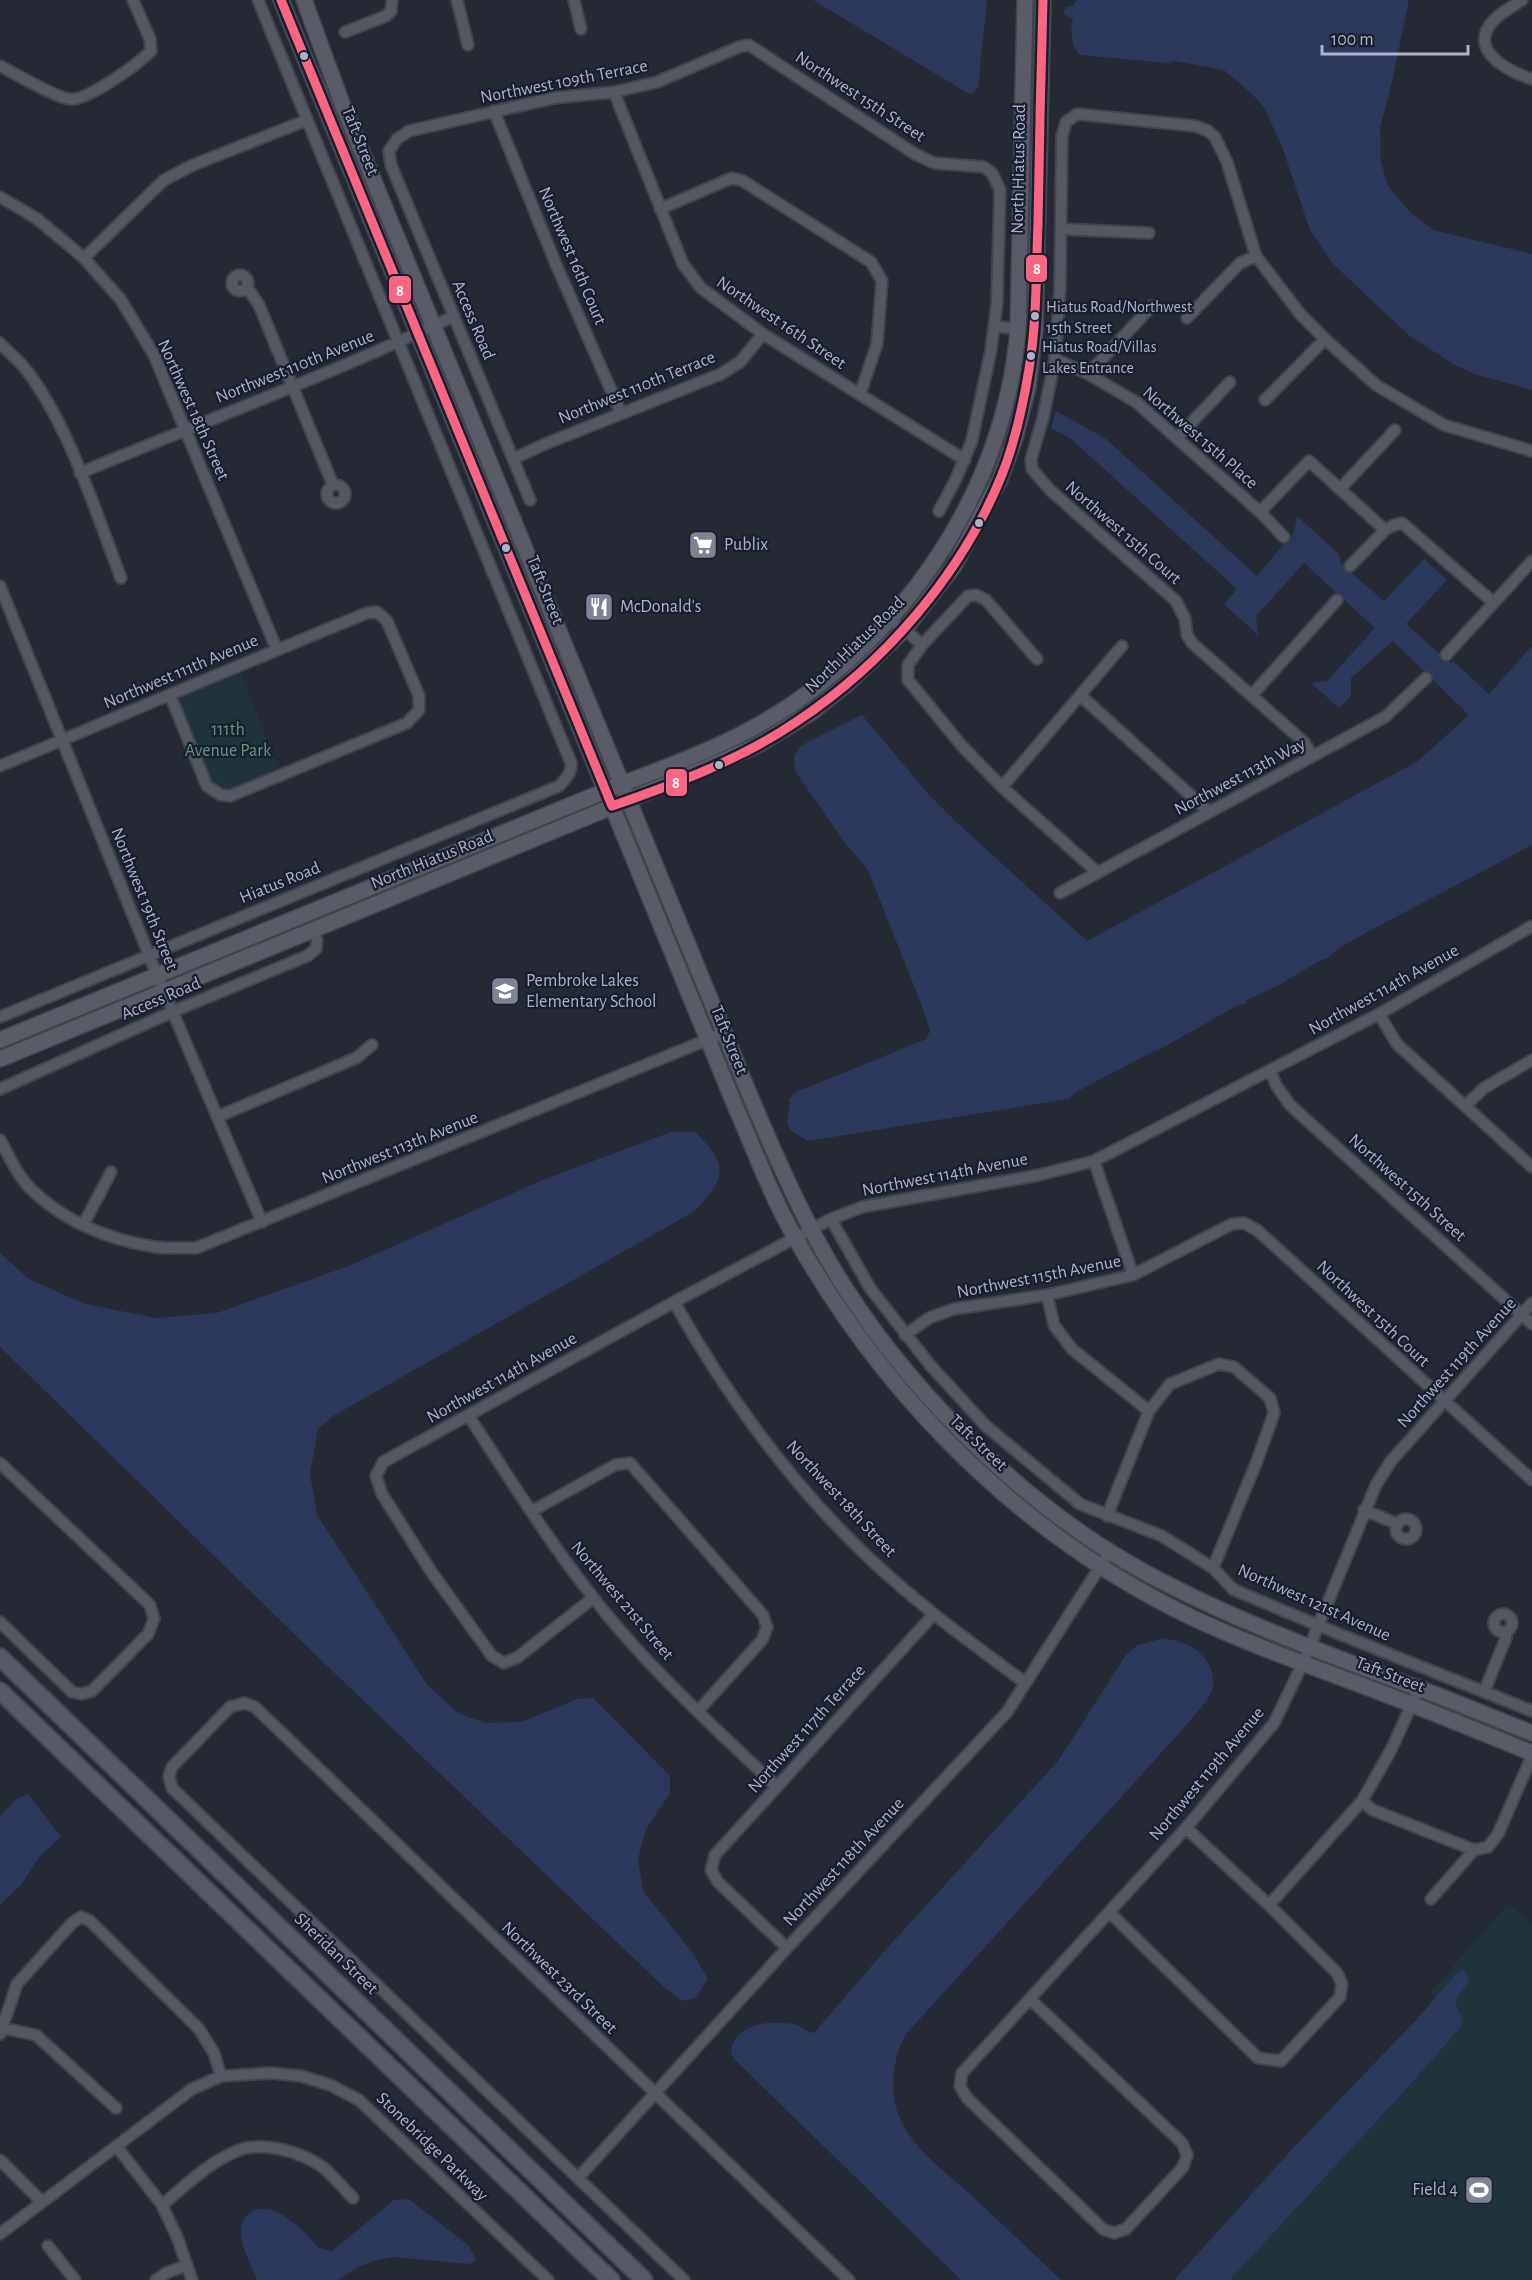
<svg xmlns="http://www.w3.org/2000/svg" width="1532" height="2280" font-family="'Alegreya Sans',sans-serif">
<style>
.green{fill:#21333a}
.water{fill:#2c385b}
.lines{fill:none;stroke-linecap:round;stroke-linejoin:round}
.street-casing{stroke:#41444d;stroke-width:14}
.secondary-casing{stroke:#41444d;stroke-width:18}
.primary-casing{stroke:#414651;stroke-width:20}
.street{stroke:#545862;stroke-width:10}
.secondary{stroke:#595c67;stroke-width:15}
.primary{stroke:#575a65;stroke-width:16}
.bus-1-casing{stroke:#181e2f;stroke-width:14}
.bus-1{stroke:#fa6682;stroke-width:9}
.bus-dot{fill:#adb3c7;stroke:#181e2f;stroke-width:2}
.labels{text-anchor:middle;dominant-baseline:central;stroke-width:4.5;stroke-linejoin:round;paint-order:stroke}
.bus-label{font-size:16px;fill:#adb3c7;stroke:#181e2f;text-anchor:start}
.street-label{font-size:18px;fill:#adb3c7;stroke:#181e2f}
.poi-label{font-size:18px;fill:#adb3c7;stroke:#181e2f;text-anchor:start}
.park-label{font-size:18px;fill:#629a78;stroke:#181e2f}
.line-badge{stroke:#181e2f;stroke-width:2}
.badge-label{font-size:16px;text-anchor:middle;font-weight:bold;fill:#fff}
</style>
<rect width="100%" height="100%" fill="#242934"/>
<path class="green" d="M238 666 281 775 230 796 207 786 170 695Z
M1509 1903 1532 1925V2280H1230L1409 2086 1460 2028 1431 1991Z"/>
<path class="water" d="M813 0H987L978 88 971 95Z
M1077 0H1409L1392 82 1380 128 1381 162 1388 186 1411 213 1433 230 1532 254V390L1475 374 1453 364 1410 336 1383 311 1333 264 1310 230 1283 149 1264 107 1251 93 1224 70 1174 61 1168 63 1080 55C1071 47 1070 30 1073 19L1064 14 1065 7 1073 6Z
M1056 411 1106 439 1257 576 1294 532 1297 516 1339 554 1341 564 1384 601 1424 559 1447 580 1406 624 1450 663 1453 661 1489 694 1532 646V845L1371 930 1339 948 1328 958 1321 960 1279 985 1247 1000 1246 1003 1238 1005 1157 1051 1156 1050 1076 1092 1068 1099 808 1141 790 1130 787 1121 790 1101H788L794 1093 926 1039 930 1031 922 1006 868 870 845 843 795 771 794 756 799 748 808 742 862 715 929 795 954 820 1087 941 1418 761 1469 715 1393 641 1351 678V696L1339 708 1311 683 1327 681 1375 628 1304 563 1256 616 1258 635 1224 604 1237 589 1070 438 1051 428Z
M671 1132H695C730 1166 726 1177 695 1211L333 1416 318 1429 310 1474 317 1515 428 1686 458 1713 485 1723 521 1722 577 1699 593 1698 670 1776V1793L646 1829 638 1859 643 1891 692 1952 708 1979 696 1998 682 2001 665 1988 324 1663 0 1347V1253L29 1279 85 1304 156 1318 217 1313 351 1265 545 1179Z
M1165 1638C1174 1641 1184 1642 1192 1647 1206 1656 1219 1675 1211 1692 1205 1706 1191 1718 1182 1730L906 2034C893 2057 889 2089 898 2114 910 2147 946 2172 971 2195 1001 2223 1031 2251 1061 2280H961L734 2059C729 2050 731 2045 737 2037 750 2022 778 2020 797 2025 803 2027 807 2032 814 2033L881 1955 1058 1761 1126 1655 1138 1645Z
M28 1794 61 1837 39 1857 21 1885 0 1905V1816L18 1798Z
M1463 1970 1469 1977C1468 1988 1457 1993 1455 2004L1463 2020 1460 2028 1409 2086 1230 2280H1174L1295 2146 1416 2020 1456 1974Z
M409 2199 469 2246 476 2260 470 2264 393 2257 373 2261 356 2268 338 2280H257C250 2262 229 2227 250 2213 270 2199 295 2223 309 2237 312 2240 315 2245 318 2247 322 2249 328 2250 332 2251L394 2200Z"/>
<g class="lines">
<g class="street-casing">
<path id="street" d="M457 0 468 45
M574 0 581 29
M1522 0C1513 6 1502 12 1495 19 1465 49 1507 71 1532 79
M345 32 386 16 391 11 392 0
M0 66C14 73 59 100 72 99 90 99 138 64 151 51L150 39 133 0
M614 92 683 264 701 288 763 334 965 460
M494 111 555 262 621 413
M0 197 36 218 84 258 121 300 154 355 277 650
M660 209 732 178 743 181 871 262 882 281 877 344 860 394
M1061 229 1149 233
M84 258 164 180 193 165 307 120
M232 283a8 8 0 1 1 16 0a8 8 0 1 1-16 0Z
M247 287 259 305 333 485
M1187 318 1240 263 1256 256
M994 326 1018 329
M0 343C7 351 16 358 23 366 67 419 96 513 121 578
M1055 359 1088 374 1136 402 1260 512 1284 537
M1088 374 1152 306
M1265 400 1325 339
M1177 438 1230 382
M513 459 545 444 721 374 740 362 763 334
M80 473C205 421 332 374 454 316
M327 494a9 9 0 1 1 18 0a9 9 0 1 1-18 0Z
M1340 489 1395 430
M530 500 391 165 389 151 397 139 409 131 554 98 614 92 657 82 739 47 749 45 915 154 934 163 984 167 992 173 1000 190 997 303 991 350 972 440 956 479 939 511
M1260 512 1309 461 1385 530 1392 526 1402 523 1494 603
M1350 566 1385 530
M0 586 157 975 262 1222
M889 620 905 629 922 645
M1446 655 1532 561
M1037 659 986 600 976 595 968 596 922 645 908 665V680L962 746 1002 787 1097 872
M1080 695 1209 812
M1252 695 1337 600
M1312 756 1305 743 1192 643 1187 635 1185 619 1176 601 1050 490 1032 469 1031 459 1043 418 1055 359 1060 289 1062 136 1066 122 1077 114 1195 126 1208 131 1215 137 1227 162 1256 256 1301 315 1325 339 1376 385 1444 425 1532 451
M0 766C122 715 244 663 367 613L377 612 387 621 419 696V710L407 723 230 796 221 795 207 786 170 695
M1002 787 1122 646
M1060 893 1385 717 1426 678
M1379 1014 1397 1044 1532 1167
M0 1017 559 786C566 778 572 773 571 763L258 0
M1270 1070 1276 1085 1290 1105 1532 1324
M0 1089 172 1012 307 956 316 949 317 940 313 930
M1465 1106 1484 1088 1532 1060
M217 1117 356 1058 372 1045
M0 1140C10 1158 19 1179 35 1193 68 1223 111 1240 155 1247 168 1249 183 1247 196 1248L724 1033
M1094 1161 1133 1275
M831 1219 870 1288 930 1365 986 1426 1080 1504 1162 1536 1213 1568 1234 1590 1344 1636 1532 1711
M83 1225 111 1172
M1047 1295 1054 1325 1072 1349 1149 1411 1170 1384 1219 1364 1234 1367 1270 1398 1274 1413 1257 1461 1213 1568
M674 1302C726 1394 790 1483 867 1556 916 1603 970 1642 1024 1682
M905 1335 929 1318 954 1309 1047 1295 1133 1275 1232 1224 1244 1223 1257 1230 1532 1480
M468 1415C508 1476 547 1539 592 1596 646 1666 713 1726 777 1787
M0 1463 150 1605 154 1619 148 1634 92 1691 81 1694 72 1692 0 1622
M1364 1510 1398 1524
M532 1511 615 1465 630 1463 763 1615 767 1627 762 1640 698 1711
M1107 1516 1149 1411
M1396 1529a10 10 0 1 1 20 0a10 10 0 1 1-20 0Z
M593 1598 518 1657 504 1663 492 1656 430 1570 382 1494 376 1476 383 1462 674 1302 831 1219 862 1207 1039 1175 1094 1161 1379 1014 1532 926
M1494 1623a9 9 0 1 1 18 0a9 9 0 1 1-18 0Z
M1484 1692 1506 1638V1631
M1362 1801 1373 1810 1474 1850 1488 1847 1498 1834 1532 1756
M1431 1899 1474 1850
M1269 1905 1362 1801 1392 1748 1419 1688
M1110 1913 1258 2058 1281 2061 1340 1997 1342 1984 1337 1973 1269 1905 1186 1828
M787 1948 718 1882 711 1870 715 1855 933 1615
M1030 1999 1182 2143 1187 2155 1183 2167 1126 2229 1114 2233 1103 2229 967 2098 960 2086 962 2073 1186 1828 1274 1723 1303 1663 1376 1485 1391 1461 1532 1303
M2 2028 36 2035 116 2108
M0 2034 17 1984 72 1923 81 1917 90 1921 199 2029 214 2053 221 2076
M117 2147 162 2205 177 2237 192 2280
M0 2160 42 2202
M578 2178 787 1948 1007 1712 1110 1551
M162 2205C185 2186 209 2162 237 2151 263 2140 302 2152 324 2168 334 2177 343 2188 353 2198
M0 2234 192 2089 221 2076 271 2073 301 2076 330 2085 359 2100 548 2280
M48 2246 75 2280
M156 2280 166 2273 187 2265
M684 2280 172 1788 169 1776 172 1767 230 1707 244 1703 255 1707 849 2280"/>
</g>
<g class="secondary-casing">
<path id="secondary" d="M281 0 736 1108C755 1151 772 1198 796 1239 888 1401 1024 1537 1193 1618 1253 1646 1316 1668 1377 1691 1429 1711 1481 1732 1532 1753
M304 0 343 106 751 1098C779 1164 808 1231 847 1291 919 1402 1031 1511 1148 1574 1233 1620 1324 1653 1415 1687 1454 1701 1493 1718 1532 1733
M0 1040 622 784C667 767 713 750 755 727 899 647 1005 494 1018 329L1025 0
M0 1059 701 770 758 745 812 712 847 684 905 629 954 566 1000 479 1015 438 1028 387 1035 329 1043 0"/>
</g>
<g class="primary-casing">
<path id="primary" d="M0 1657 644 2280
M0 1691 611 2280"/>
</g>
<use href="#street" class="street"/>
<use href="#secondary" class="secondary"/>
<use href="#primary" class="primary"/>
<g class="bus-1-casing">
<path id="bus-1" d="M281 0 612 806C675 784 740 760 796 722 884 664 961 575 1001 477 1015 443 1023 406 1029 369 1037 321 1036 272 1038 223 1039 149 1041 74 1043 0"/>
</g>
<use href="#bus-1" class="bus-1"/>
</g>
<defs>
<g id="supermarket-square" transform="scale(1.5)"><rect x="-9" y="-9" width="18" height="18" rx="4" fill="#7d8394" stroke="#181e2f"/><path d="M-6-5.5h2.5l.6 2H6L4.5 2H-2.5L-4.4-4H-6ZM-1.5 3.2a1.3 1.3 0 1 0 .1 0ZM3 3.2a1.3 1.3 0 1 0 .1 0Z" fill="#fff"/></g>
<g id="restaurant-square" transform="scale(1.5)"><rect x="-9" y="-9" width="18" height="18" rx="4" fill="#7d8394" stroke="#181e2f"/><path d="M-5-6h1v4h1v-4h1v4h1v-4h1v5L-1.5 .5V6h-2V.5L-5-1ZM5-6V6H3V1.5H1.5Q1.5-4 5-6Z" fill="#fff"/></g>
<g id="school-square" transform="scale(1.5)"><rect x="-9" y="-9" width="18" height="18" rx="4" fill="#7d8394" stroke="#181e2f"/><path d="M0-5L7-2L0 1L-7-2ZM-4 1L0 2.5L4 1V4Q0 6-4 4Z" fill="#fff"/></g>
<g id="stadium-square" transform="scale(1.5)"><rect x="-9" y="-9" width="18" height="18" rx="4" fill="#7d8394" stroke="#181e2f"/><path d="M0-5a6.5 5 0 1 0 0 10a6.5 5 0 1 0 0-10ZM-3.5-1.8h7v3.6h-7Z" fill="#fff"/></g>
</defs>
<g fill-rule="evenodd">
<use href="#supermarket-square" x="703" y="545"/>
<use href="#restaurant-square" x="599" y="607"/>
<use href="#school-square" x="505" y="991"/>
<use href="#stadium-square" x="1479" y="2190"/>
</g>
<g class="bus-dot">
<circle cx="304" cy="56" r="5"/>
<circle cx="1035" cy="316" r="5"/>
<circle cx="1031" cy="356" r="5"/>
<circle cx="979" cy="523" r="5"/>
<circle cx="506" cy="548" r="5"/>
<circle cx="719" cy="765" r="5"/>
</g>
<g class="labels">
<g class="bus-label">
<text x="1046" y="307">Hiatus Road/Northwest<tspan x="1046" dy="21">15th Street</tspan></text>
<text x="1042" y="347">Hiatus Road/Villas<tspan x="1042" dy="21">Lakes Entrance</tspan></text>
</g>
<g class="street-label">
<text transform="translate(564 82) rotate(-11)">Northwest 109th Terrace</text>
<text transform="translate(860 97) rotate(33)">Northwest 15th Street</text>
<text transform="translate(360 141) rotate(68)">Taft Street</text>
<text transform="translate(1019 169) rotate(-89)">North Hiatus Road</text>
<text transform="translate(572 256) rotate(67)">Northwest 16th Court</text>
<text transform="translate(473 320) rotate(67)">Access Road</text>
<text transform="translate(781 323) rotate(34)">Northwest 16th Street</text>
<text transform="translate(295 367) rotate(-22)">Northwest 110th Avenue</text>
<text transform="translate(637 388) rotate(-22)">Northwest 110th Terrace</text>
<text transform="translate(193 410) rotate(66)">Northwest 18th Street</text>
<text transform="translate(1200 438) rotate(41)">Northwest 15th Place</text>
<text transform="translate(1123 533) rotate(41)">Northwest 15th Court</text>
<text transform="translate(545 590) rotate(68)">Taft Street</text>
<text transform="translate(855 645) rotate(-44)">North Hiatus Road</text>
<text transform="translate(181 672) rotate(-23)">Northwest 111th Avenue</text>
<text transform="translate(1240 777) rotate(-28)">Northwest 113th Way</text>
<text transform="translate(432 860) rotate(-22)">North Hiatus Road</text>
<text transform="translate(280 883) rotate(-22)">Hiatus Road</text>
<text transform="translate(144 899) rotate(68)">Northwest 19th Street</text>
<text transform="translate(1384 990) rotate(-29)">Northwest 114th Avenue</text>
<text transform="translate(161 999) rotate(-23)">Access Road</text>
<text transform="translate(729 1040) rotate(68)">Taft Street</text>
<text transform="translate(400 1148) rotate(-22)">Northwest 113th Avenue</text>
<text transform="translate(945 1175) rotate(-11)">Northwest 114th Avenue</text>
<text transform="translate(1407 1188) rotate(42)">Northwest 15th Street</text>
<text transform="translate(1039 1277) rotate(-11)">Northwest 115th Avenue</text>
<text transform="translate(1373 1314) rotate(43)">Northwest 15th Court</text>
<text transform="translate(1457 1363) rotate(-48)">Northwest 119th Avenue</text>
<text transform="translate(502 1378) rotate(-29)">Northwest 114th Avenue</text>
<text transform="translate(978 1443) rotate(44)">Taft Street</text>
<text transform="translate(841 1499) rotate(47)">Northwest 18th Street</text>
<text transform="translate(622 1601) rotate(50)">Northwest 21st Street</text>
<text transform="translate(1314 1603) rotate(24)">Northwest 121st Avenue</text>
<text transform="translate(1390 1675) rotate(21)">Taft Street</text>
<text transform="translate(807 1729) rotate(-48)">Northwest 117th Terrace</text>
<text transform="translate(1207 1774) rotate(-50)">Northwest 119th Avenue</text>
<text transform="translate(844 1862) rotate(-47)">Northwest 118th Avenue</text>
<text transform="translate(336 1954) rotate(44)">Sheridan Street</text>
<text transform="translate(559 1978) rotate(44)">Northwest 23rd Street</text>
<text transform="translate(432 2147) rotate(44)">Stonebridge Parkway</text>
</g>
<g class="poi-label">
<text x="724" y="545">Publix</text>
<text x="620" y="607">McDonald's</text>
<text x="526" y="981">Pembroke Lakes<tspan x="526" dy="21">Elementary School</tspan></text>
<text x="1458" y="2190" text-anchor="end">Field 4</text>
</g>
<g class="park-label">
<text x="228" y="730">111th<tspan x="228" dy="21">Avenue Park</tspan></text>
</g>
</g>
<g class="line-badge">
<rect x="1025" y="254" width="23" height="29" rx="6" fill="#fa6682"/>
<rect x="388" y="275" width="24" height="29" rx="6" fill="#fa6682"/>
<rect x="665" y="768" width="23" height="29" rx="6" fill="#fa6682"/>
</g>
<g class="badge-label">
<text x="1037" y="274">8</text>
<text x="400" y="296">8</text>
<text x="676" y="788">8</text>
</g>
<path d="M1322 45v9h146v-9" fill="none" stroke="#adb3c7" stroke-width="3"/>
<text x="1331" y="45" font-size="18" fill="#adb3c7" stroke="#181e2f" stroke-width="4.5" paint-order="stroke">100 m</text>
</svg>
